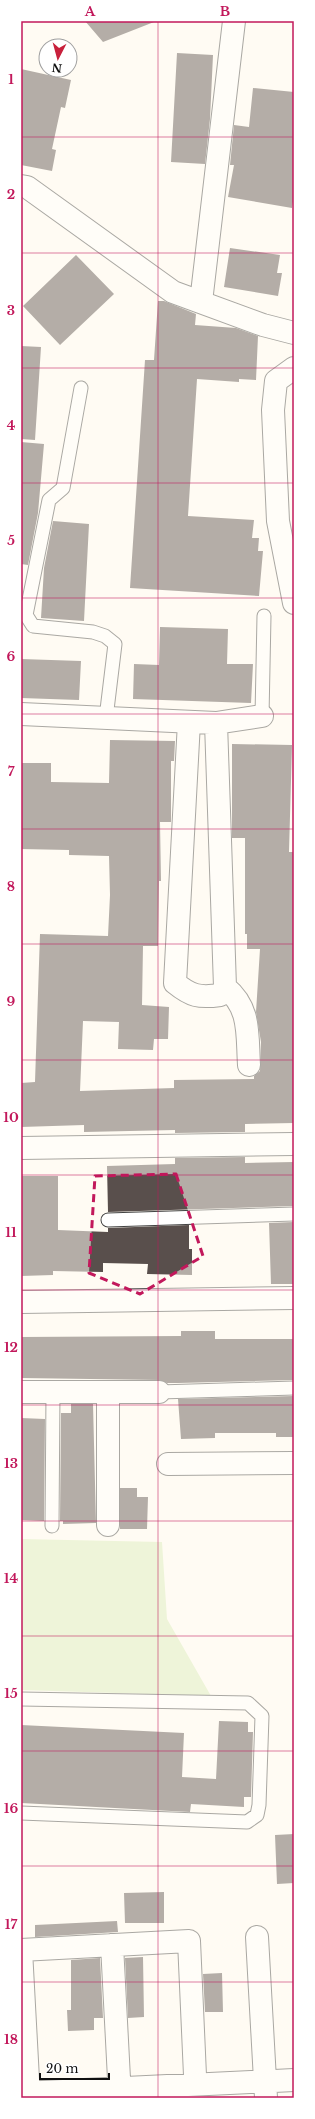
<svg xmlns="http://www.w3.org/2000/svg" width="315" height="2119" font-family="'Libre Baskerville',serif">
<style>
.green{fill:#daecba}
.building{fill:#594f4c}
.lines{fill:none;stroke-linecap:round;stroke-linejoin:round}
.service-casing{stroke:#434343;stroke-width:15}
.minor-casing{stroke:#434343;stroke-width:24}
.service{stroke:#fff;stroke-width:13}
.minor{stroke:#fff;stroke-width:22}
.marked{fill:none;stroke:#c2185b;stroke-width:3;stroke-dasharray:8 5;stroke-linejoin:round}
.grid{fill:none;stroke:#c2185b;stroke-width:1;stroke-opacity:0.55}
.neatline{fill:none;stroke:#c2185b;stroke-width:1.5}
.grid-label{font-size:13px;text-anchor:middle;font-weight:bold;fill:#c2185b}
</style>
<rect width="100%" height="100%" fill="#fffbf3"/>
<path class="green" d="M21 1539 162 1542 167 1619 211 1696 21 1690Z"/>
<path class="building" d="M85 21H154V22L103 42Z
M177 53 213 55 210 119 205 164 171 162Z
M21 69 71 80 65 108 61 107 52 149 56 150 52 171 21 165Z
M253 88 294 92V195L292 208 228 197 234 165H230L234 125 249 127Z
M230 248 280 255 277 273H282L278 296 224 287Z
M76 255 114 294 60 345 23 306Z
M158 301H164L196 314 195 325 236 328 258 336 256 380 239 379V382L197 379 188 516 254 520 252 538H259L258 551H263L259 596 130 588 145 360H154Z
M21 346 41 347 35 440 21 439Z
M21 442 44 444 38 513 28 565 21 564Z
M53 521 89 524 84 621 41 618 44 568Z
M160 627 228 629 227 664H253L251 703 133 699 134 664 159 665Z
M21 659 81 661 79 700 21 698Z
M110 740 175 741 174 761H171V822H160L161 881H159L158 946H143L142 1005 169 1007 168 1039H154L153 1050 118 1049 119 1022 83 1021 80 1091 174 1088V1080L254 1079V1076L260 1071 261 1042 256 1012 260 949H247V934H245V838H232V744L292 745 289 852H294V1123L245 1124V1132L175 1133V1130L84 1132V1125L21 1127V1083L35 1082 40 934 108 936 110 895 109 856 69 855V850L21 849V763H51V782L109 783Z
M245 1157V1163L294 1162V1206L108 1212 107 1166 175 1164V1158Z
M21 1176H58V1230L108 1232V1228L189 1225V1249H192V1275L147 1274 148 1264 103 1263V1272L53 1271V1275L21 1276Z
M294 1222V1284H271L269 1223Z
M181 1331H215V1339H294V1380L178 1383H167L159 1380 21 1378V1337L181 1336Z
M294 1396V1437H276V1433H215V1438L181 1439 178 1399Z
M71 1404H93L96 1523 63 1524V1521H60L61 1413H71Z
M21 1418 45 1419 44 1521 21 1520Z
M120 1488H137V1497H148L147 1529H120Z
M219 1721 248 1722V1732H253L251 1797H244V1807L191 1804 190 1812 21 1803V1725L184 1733 182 1777 216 1779Z
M294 1834V1883L277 1884 275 1835Z
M164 1892V1923H125L124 1893Z
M117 1921 118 1932 35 1937V1925Z
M143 1957 144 2017 128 2018 125 1958Z
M100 1958 103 2018H94V2030L68 2031 67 2010H71V1960Z
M222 1973 223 2012H205L203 1974Z"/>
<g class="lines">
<g class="service-casing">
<path id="service" d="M81 388 63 488 49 500 26 615 33 626 93 632 105 636 115 644 106 718
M262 716 264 616
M108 1220 294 1214
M159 1392 294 1388
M52 1526 53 1392
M21 1699 248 1703 262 1716 259 1805 257 1815 247 1822 21 1813"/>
</g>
<g class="minor-casing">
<path id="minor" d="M21 186 27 187 173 292 263 325 294 333
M201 302 234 21
M294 368 276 381 273 410 278 521 294 603
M21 714 216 723 262 716
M189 722 175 983C191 996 199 998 220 995L225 987 216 723
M225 987C251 1008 247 1034 249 1065
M21 1148 294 1144
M21 1302 294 1298
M21 1392H159
M168 1464 294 1463
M108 1525V1392
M257 1937 266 2098
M112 1945 120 2098
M21 1950 189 1941 196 2098
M21 1950 29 2098
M21 2093 294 2080"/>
</g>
<use href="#service" class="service"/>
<use href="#minor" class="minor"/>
</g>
<path d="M0 0H315V2119H0ZM176 1174 203 1256 140 1294 89 1273 95 1176Z" fill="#fffbf3" fill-opacity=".55" fill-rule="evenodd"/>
<path class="marked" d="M176 1174 203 1256 140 1294 89 1273 95 1176Z"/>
<path class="grid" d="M158 21V2098M21 137H294M21 253H294M21 368H294M21 483H294M21 598H294M21 714H294M21 829H294M21 944H294M21 1060H294M21 1175H294M21 1290H294M21 1405H294M21 1521H294M21 1636H294M21 1751H294M21 1866H294M21 1982H294"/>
<rect width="315" height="2119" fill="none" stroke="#ffffff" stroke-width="44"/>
<g transform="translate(58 58) rotate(186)"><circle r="19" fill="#ffffff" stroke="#9f9f9f"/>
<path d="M0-3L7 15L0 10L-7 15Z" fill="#c8203c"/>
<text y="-6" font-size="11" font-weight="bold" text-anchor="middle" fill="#101010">N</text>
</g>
<path d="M40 2073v6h69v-6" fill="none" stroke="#101010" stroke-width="2"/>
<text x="46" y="2073" font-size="12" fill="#101010" stroke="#ffffff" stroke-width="3" paint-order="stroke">20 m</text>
<rect x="22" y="22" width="271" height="2075" class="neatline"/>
<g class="grid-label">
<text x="90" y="16">A</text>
<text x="225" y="16">B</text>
<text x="11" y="84">1</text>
<text x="11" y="199">2</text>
<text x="11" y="315">3</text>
<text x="11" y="430">4</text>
<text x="11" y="545">5</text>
<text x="11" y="661">6</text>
<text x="11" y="776">7</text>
<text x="11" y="891">8</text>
<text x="11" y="1006">9</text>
<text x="11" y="1122">10</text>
<text x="11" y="1237">11</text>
<text x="11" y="1352">12</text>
<text x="11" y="1468">13</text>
<text x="11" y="1583">14</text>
<text x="11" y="1698">15</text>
<text x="11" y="1813">16</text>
<text x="11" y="1929">17</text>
<text x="11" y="2044">18</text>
</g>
</svg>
